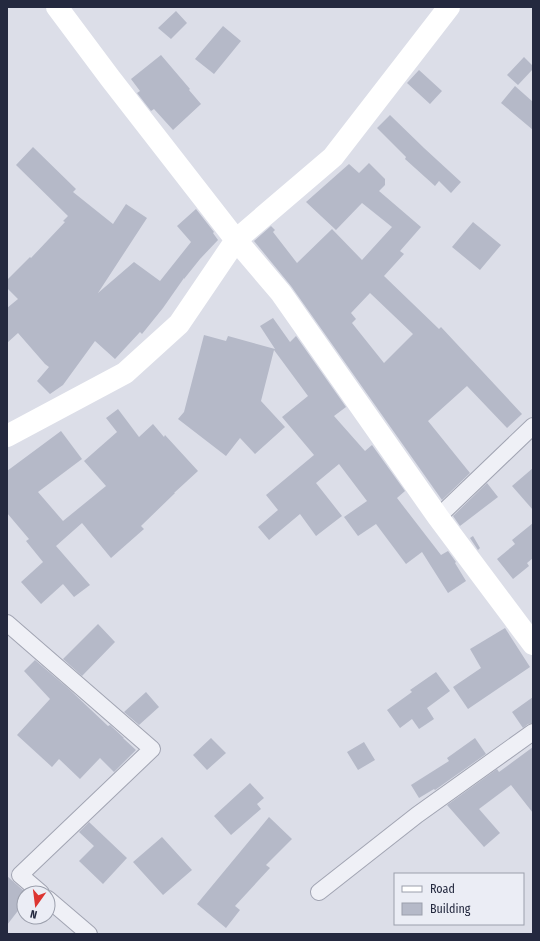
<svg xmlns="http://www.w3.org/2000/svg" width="540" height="941" font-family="'Fira Sans Condensed',sans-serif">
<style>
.building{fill:#b5b9c8;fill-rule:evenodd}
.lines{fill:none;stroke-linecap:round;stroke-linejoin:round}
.street-casing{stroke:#a1a4b2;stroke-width:18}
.street{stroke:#eff0f6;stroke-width:16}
.secondary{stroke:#fff;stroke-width:22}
</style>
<rect width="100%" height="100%" fill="#dcdee8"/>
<path class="building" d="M176 11 187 23 171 39 158 28Z
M223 26 241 41 214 74 195 59Z
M161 55 190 89 189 90 201 104 173 130 154 109 151 111 137 93 140 91 131 79Z
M524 57 533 66V69L518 85 507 75Z
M419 70 442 91 430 104 407 83Z
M515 86 533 102V130L501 103Z
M390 115 424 148 461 182 451 193 439 181 435 186 405 159 406 157 377 128Z
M33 147 76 189 73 192 113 224 126 204 147 218 98 293 134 262 160 281 191 242 177 226 196 209 214 232 213 233 218 240 200 259 184 279V278L163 308 142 334 140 332 115 359 95 341 63 385 50 394 37 381 49 367 45 364 18 333 7 343V308L18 299 7 288V280L30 257 31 258 65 222 63 221 68 216 16 165Z
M369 163 385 179V185L379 191 421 227 400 251 404 254 384 276 439 329 441 327 522 414 507 428 467 386 428 421 470 473 442 500 291 286 254 241 271 226 275 230 273 232 297 263 332 229 362 260 392 227 362 203 336 230 306 202 349 164 359 173ZM370 293 413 334 384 363 352 323 356 319 351 313Z
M473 222 501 245 480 270 452 247Z
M273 318 290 342 296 336 346 407 334 416 365 451 372 445 405 491 397 498 441 555 448 551 456 562 455 563 466 581 448 593 422 552 406 564 376 524 358 536 344 517 367 501 339 464 316 483 342 516 316 536 300 514 269 540 258 527 278 510 266 495 314 455 282 417 308 396 274 350 261 401 285 427 255 454 240 438 226 456 178 419 184 412 204 335 226 341 228 336 275 349 260 326Z
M118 409 139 437 153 424 164 437 165 435 198 471 174 493H175L141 526 144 529 111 558 82 523 56 546 90 585 74 597 63 584 41 604 21 582 43 562 26 541 29 539 7 513V471L61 431 82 459 38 492 63 521 106 486 84 461 117 432 106 418Z
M533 468V510L512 486Z
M487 483 498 497 460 526 453 516Z
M533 523V558L527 563 529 566 513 579 497 559 515 544 512 540Z
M473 536 480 548 478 550 470 538Z
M98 624 115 642 82 676 63 659Z
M505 628 530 667 468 709 453 687 481 668 470 649Z
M35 660 69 689 108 726 110 725 124 738H123L136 750 114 772 100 758 80 779 59 759 52 767 17 735 50 699 24 671Z
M436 672 450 691 427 708 434 719 419 729 412 719 400 728 387 710 412 692 410 690Z
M146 692 159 707 139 725 124 712Z
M533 697V723L528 724 523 728 512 712Z
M211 738 226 753 207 770 193 755Z
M475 738 486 754 435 790 434 789 419 798 411 785 449 761 447 758Z
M364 742 375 760 358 770 347 752Z
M533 747V813L511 785 479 809 500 833 484 847 447 805 497 769 499 772Z
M250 783 264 798 257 804 261 809 231 835 214 816Z
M269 817 292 839 266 865 270 868 235 906 240 910 226 928 197 904Z
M89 822 127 858 103 884 79 861 94 846 79 832Z
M162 837 192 870 163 895 133 862Z
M7 876 24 891V903L7 925Z"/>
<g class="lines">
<g class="street-casing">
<path id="street" d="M438 517 533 426
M7 623 152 749 20 875 41 893
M319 892 417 815 533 732
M48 899 89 934"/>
</g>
<use href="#street" class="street"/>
<path class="secondary" d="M57 7 110 78 236 240 281 293 438 517 533 644
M7 436 125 373 179 324 236 240 333 157 449 7"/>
</g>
<rect width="540" height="941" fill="none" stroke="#24293f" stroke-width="16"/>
<rect x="394" y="873" width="130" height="52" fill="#ebedf5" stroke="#9b9fac"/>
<rect x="402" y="886" width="20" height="6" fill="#ffffff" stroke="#9b9fac"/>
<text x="430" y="893" font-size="12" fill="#24293f">Road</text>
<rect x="402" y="903" width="20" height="12" fill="#b5b9c8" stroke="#9b9fac"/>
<text x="430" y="913" font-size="12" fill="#24293f">Building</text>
<g transform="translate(36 905) rotate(194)"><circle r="19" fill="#ebedf5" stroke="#9b9fac"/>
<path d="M0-3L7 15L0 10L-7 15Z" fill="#dc3531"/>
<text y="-6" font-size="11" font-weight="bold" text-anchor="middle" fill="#24293f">N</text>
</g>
</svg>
